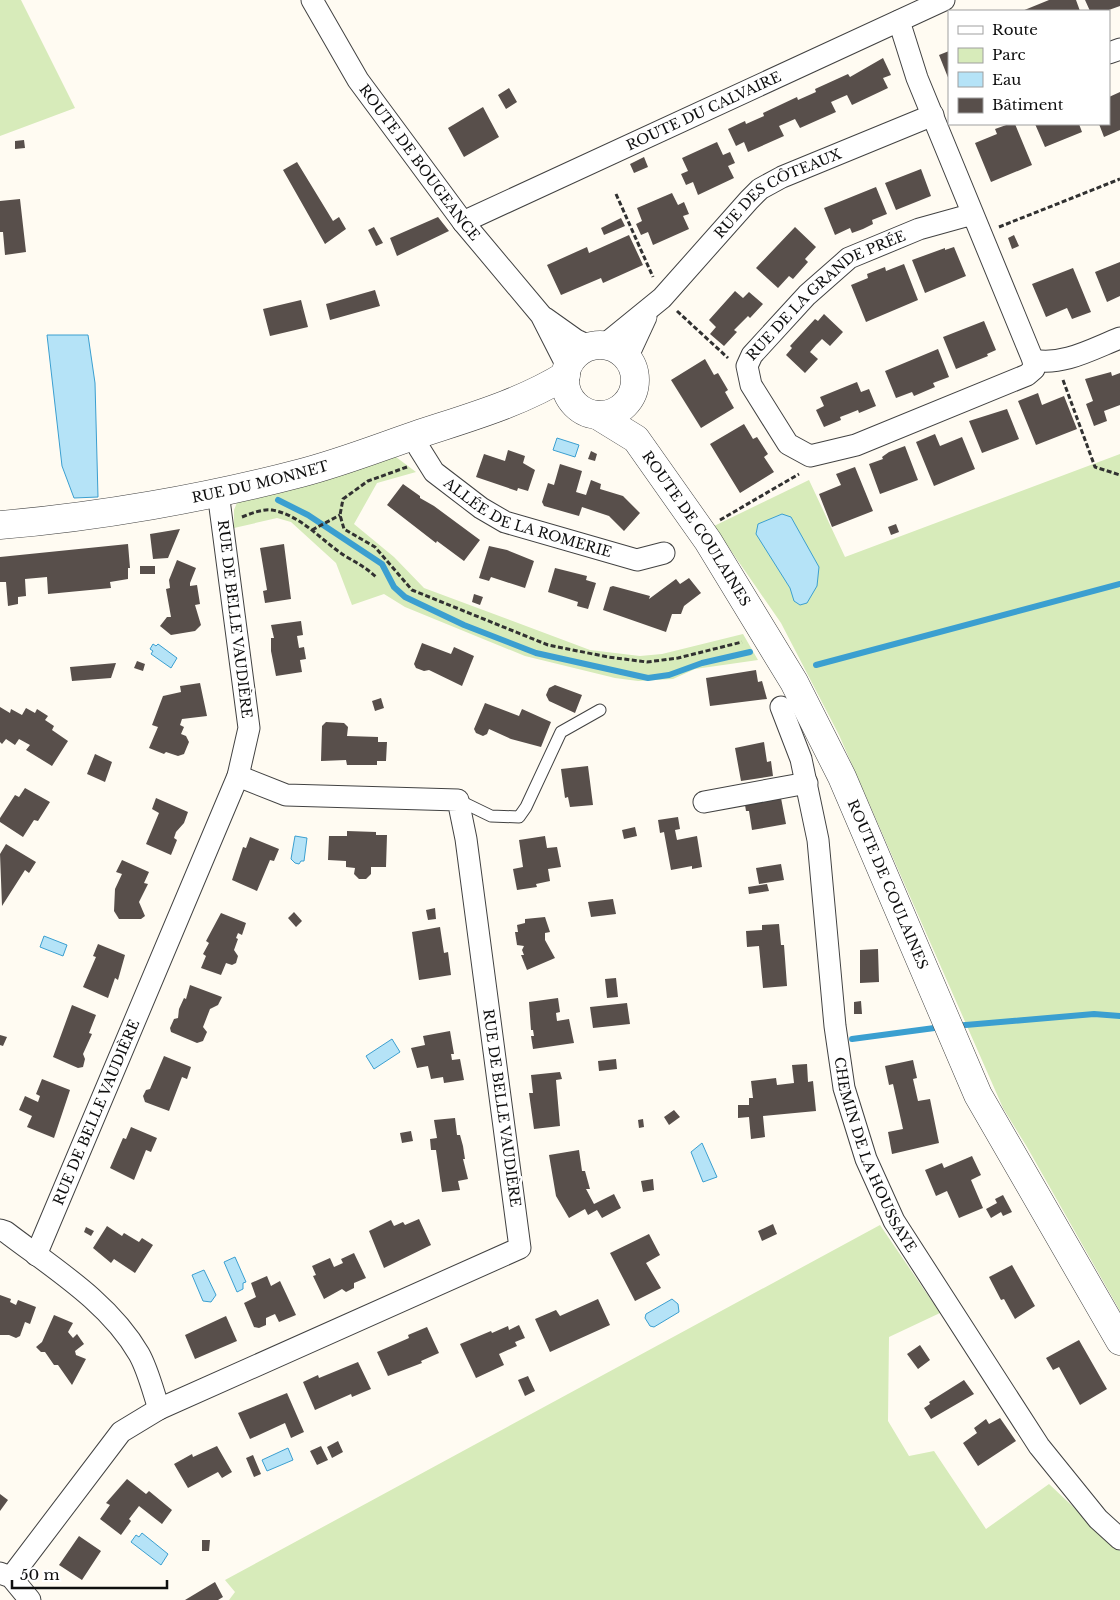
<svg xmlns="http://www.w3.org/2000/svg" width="1120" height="1600" font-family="'Libre Baskerville',serif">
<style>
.green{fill:#d7ebba}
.water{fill:#b5e3f7;stroke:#3b9fd0}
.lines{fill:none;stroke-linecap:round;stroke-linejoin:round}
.stream{stroke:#3b9fd0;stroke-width:6}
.building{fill:#584f4b}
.service-casing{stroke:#424242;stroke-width:13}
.minor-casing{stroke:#424242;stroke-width:23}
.tertiary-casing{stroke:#424242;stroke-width:29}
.path{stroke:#313131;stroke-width:3;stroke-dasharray:5 2.5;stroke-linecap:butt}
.service{stroke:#fff;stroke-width:11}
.minor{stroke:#fff;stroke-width:21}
.tertiary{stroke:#fff;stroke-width:28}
.labels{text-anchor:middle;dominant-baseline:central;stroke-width:5;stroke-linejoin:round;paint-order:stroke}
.street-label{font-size:14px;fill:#0f0f0f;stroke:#fff}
</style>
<rect width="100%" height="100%" fill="#fffbf2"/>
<path class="green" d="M0 0H21L75 108 0 136Z
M377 454 396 457 416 472 377 483 354 524 394 557 424 588 590 650 640 656 662 654 743 634 758 660 695 669 673 679 638 681 615 678 525 656 405 607 384 594 352 605 336 563 291 522 277 518 234 528V510L240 495Z
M1120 454V1311L1027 1147 1003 1108 839 735 781 623 714 526 809 480 845 557Z
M880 1225 940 1313 889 1337 888 1421 909 1456 934 1451 986 1529 1049 1484 1120 1551V1600H229L235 1592 225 1580Z"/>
<path class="water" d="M47 335H88L95 383 98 497 74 498 62 466Z
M557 438 579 445 575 457 553 450Z
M782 514 791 517 819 567 817 586 807 603 800 605 794 601 790 588 756 534 758 524Z
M153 644 156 646 158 644 177 658 171 668 151 654 153 651 150 649Z
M295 836 307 838 304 861H301L299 864 295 863 291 859Z
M44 936 67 945 63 956 40 947Z
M392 1039 400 1052 374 1069 366 1056Z
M702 1143 717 1177 703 1182 691 1152Z
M235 1257 246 1282 243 1283V1289L237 1292 224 1262Z
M204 1270 216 1295 211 1302 203 1301 192 1275Z
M672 1299 678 1304 679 1312 654 1327 650 1326 645 1318 646 1314Z
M288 1448 293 1460 267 1471 262 1460Z
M142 1533 168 1554 161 1565 131 1542 136 1535 139 1537Z"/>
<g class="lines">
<path class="stream" d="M278 500 308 515 382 564 394 587 405 597 464 625 536 653 648 678 669 675 702 663 750 652
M816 665 1120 584
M954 1026 1094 1014 1120 1016
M852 1039 942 1027"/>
</g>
<path class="building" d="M1049 0H1076L1080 11H1022Z
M1085 0H1120V6L1106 11H1090Z
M949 51V80L939 55Z
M883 58 891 75 883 78 888 88 852 105 847 95 831 102 836 112 800 128 795 119 779 126 784 136 748 152 744 142 736 146 728 129 745 121 746 124 764 116 763 113 797 97 798 100 816 92 815 89 848 74 850 77Z
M509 88 517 102 506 109 498 95Z
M1120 92V130L1104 137 1099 124H1109V97Z
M483 107 499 137 464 157 448 128Z
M1009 124H1015L1032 165 991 182 975 143 997 134 995 129Z
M1035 124H1079L1082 132 1045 147Z
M24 140 25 148 15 149V141Z
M717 142 723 155 730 152 735 163 728 166 734 178 698 195 693 182 686 185 681 174 688 171 682 158Z
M644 157 648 167 634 173 630 164Z
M297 162 333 221 339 217 346 229 325 244 283 170Z
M921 169 931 196 896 210 885 183Z
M876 187 887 214 872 220 873 224 863 229 852 233 850 228 835 235 824 208Z
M672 193 678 205 684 202 689 214 683 216 689 229 653 245 648 232 641 235 636 224 642 221 637 208Z
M20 199 26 252 5 255 3 232H0V201Z
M438 217 449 231 397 256 390 238Z
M621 218 625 226 604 235 601 228Z
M374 227 383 243 376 246 368 230Z
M795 227 816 247 805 259 808 262 793 279 789 276 778 288 756 268Z
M629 235 643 265 603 283 601 278 561 295 547 265 587 247 589 253Z
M1014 235 1019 246 1012 249 1008 238Z
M954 247 966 276 925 293 912 260 945 248V250Z
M1120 262V296L1107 302 1095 272Z
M904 264 918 300 866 322 851 285 868 278 867 274 885 267 886 271Z
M1073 268 1091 312 1072 319 1067 308 1046 317 1032 284Z
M375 290 380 306 330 320 326 304Z
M735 291 743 298 749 292 763 304 750 318 748 316 734 330 737 332 724 346 710 334 716 327 709 320Z
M301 300 308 327 270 336 263 309Z
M824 314 843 332 830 346 822 339 816 345 810 352 818 359 805 373 786 355 792 348 790 346 803 332 815 319 818 321Z
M984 321 996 350 987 354 988 356 956 369 943 337Z
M938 349 949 377 933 383 935 387 914 396 912 392 896 398 885 371Z
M705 359 714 375 718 373 728 390 725 392 734 408 701 428 671 380Z
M1111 372 1112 376 1120 373V405L1104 411 1107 421 1094 426 1086 404 1093 401 1085 379Z
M857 382 861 392 869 389 876 406 859 413 858 410 848 414 840 417 841 420 824 427 816 410 824 406 820 397Z
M1038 393 1042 405 1064 396 1077 429 1036 445 1018 401Z
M1007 409 1019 439 982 453 969 421Z
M744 424 753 439 757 437 768 454 764 457 774 472 740 493 710 444Z
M935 434 940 446 962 437 975 469 934 486 916 442Z
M905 446 918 480 880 494 869 464 883 459 882 457 889 452Z
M508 450 525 456 523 463 535 470 528 491 518 488 517 491 476 477 484 454 505 461Z
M591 451 597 454 595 461 588 459Z
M560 464 582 471 576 492 586 495 591 480 601 484 600 489 623 496 640 513 624 531 609 516 582 507 579 516 544 506 542 502 548 483 554 485Z
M855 467 873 511 832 527 819 494 841 485 836 474Z
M403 484 420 496V498L434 506 480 540 464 561 437 541 436 543 387 505Z
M896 524 899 532 891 535 888 527Z
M180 529 168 558 153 559 150 534Z
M128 544 130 568H128V579L110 582 111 588 48 594 47 577 25 579 26 596 18 597V604L8 606 6 582H0V557Z
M284 544 291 599 265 603 263 591 267 590 260 548Z
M489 546 507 550 534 561 525 588 491 577 489 581 479 578Z
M177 560 196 568 190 583V586L197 585 200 604 195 605 201 625 195 631 171 635 160 626 167 617H171L166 589 170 588 169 580Z
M140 566H155V574H140Z
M555 568 587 576 586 580 596 583 588 609 577 606 578 602 548 592Z
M689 578 701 593 684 606 681 614H672L666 632 603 610 610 587 613 586 650 596 649 599 676 579 680 584Z
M474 594 483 597 480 605 472 602Z
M301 621 303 635 297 636 299 648 304 647 306 659 300 660 302 672 276 676 271 651V638H274L271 625Z
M422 643 451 654 454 647 474 656 462 686 429 670 424 671 416 668 414 664Z
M137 661 145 664 143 671 134 668Z
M116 663 111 678 72 681 70 667Z
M756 670 758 682 762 681 767 699 710 706 706 678Z
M200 683 207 716 182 719 180 725 184 727 181 734 186 736 189 742 184 754 178 756 166 752 164 754 149 748 158 727 152 725 163 696 181 692 180 686Z
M555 685 582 695 575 713 549 701 546 695 549 688Z
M381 698 384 708 375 711 372 701Z
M485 703 519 716 522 709 551 722 541 747 511 739 489 729 487 734 483 736 476 733 474 729Z
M0 707 10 713 11 709 22 715 26 708 35 713 37 709 48 716 45 720 54 726 52 730 68 741 52 766 26 750 30 745 19 739 15 745 6 739 2 744 0 742Z
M326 722 344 723 348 727 347 736 378 737V742H387L386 761H377V765H347L346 760 321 761 322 726Z
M764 742 767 762 771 761 773 776 741 781 735 748Z
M95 754 112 762 105 782 87 774Z
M588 766 593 805 570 807 568 797 565 798 561 769Z
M25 788 50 802 38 821 34 820 23 837 0 822V818L15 795 19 797Z
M156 798 188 812 184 823 176 832 174 838 177 840 171 855 146 844 159 813 152 809Z
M781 798 786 824 752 830 749 811H746L745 805Z
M678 817 680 829 675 830 677 840 697 836 702 867 692 869V866L671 870 664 832 660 833 658 820Z
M635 827 637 836 624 839 622 830Z
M347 831 376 832V835H387L386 867H371V874L366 879H359L354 874 355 868 346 867V861L328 860 329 836H347Z
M545 836 547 848 557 847 561 867 548 869 550 881 536 884 537 887 517 890 513 869 523 867 519 840Z
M250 837 279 849 274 861 270 860 257 891 232 880 243 847 246 848Z
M6 844 36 862 29 873 25 870 2 906 0 854Z
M122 860 149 872 144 883 148 884 139 902 145 916 141 919H119L114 911 115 889 122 874 116 872Z
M781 864 784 880 759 884 756 868Z
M767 884 769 891 749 894 748 887Z
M613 899 616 914 591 917 588 902Z
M435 908 436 919 428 920 426 910Z
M294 912 302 921 296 927 288 918Z
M221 913 246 923 242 935 238 933 236 938 238 939 234 950 238 956 236 963 232 965 226 963 221 975 201 968 206 956 203 954 209 943 206 941Z
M545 917 550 932 545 933V940L555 958 527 970 521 955H524L522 950 524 946 517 945 515 932H518L517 925 525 923V919Z
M779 924 781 945H784L787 986 763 988 759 946 747 947 746 931 762 930V925Z
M440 927 444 953 448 952 451 975 419 980 412 932Z
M98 944 125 955 118 980 115 978 108 998 83 987 96 957 93 956Z
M878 949 879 982 860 983V950Z
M616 978 618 997 607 998 605 979Z
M190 985 222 997 218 1005 210 1009 203 1027 207 1032 203 1041 197 1043 171 1032 170 1028 174 1019 178 1018 179 1009 184 998 186 999Z
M558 998 560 1012 556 1013 557 1021 569 1019 574 1043 533 1049 531 1036H534L533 1030H531L529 1002Z
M861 1001 862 1014H854V1002Z
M627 1003 630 1024 593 1028 590 1007Z
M72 1005 96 1015 89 1033 92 1034 83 1054 85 1059 83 1067 78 1068 53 1057Z
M450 1031 454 1054H451L452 1060 460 1059 464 1080 444 1083 443 1077 431 1079 428 1066 417 1068 411 1048 425 1045 423 1036Z
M0 1035 7 1037 3 1046 0 1045Z
M164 1056 191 1067 187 1079 182 1077 169 1111 145 1102 143 1096 146 1090 150 1089Z
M616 1059 617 1069 599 1071 598 1061Z
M913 1060 917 1078 913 1079 918 1101 930 1099 939 1143 892 1154 888 1132 903 1129 893 1084 889 1085 885 1066Z
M807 1064 808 1082 813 1081 816 1111 763 1116 765 1137 751 1139 749 1117 738 1118V1105H749V1098H753L751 1081 776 1078 777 1085 794 1083 792 1065Z
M560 1072 562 1079 556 1080 560 1126 534 1129 529 1093H533L531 1075Z
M42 1079 70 1090 54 1138 27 1127 32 1116 19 1110 25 1096 38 1102 40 1096 36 1094Z
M674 1110 680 1117 669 1125 664 1117Z
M455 1118 457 1135H460L463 1146 465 1159H463L468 1179 458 1181 460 1190 442 1192 436 1150H431L430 1139 437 1138 434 1120Z
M643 1119 644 1127 639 1128 638 1120Z
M131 1127 157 1138 151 1152 146 1150 134 1180 110 1168 123 1138 126 1139Z
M411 1131 413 1141 402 1143 400 1133Z
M579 1150 582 1171H585L590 1189H586L594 1204 614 1194 621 1208 602 1218 597 1210 588 1215 585 1209 569 1218 556 1196 549 1155Z
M972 1156 981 1175 971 1180 983 1208 959 1218 947 1191 936 1196 925 1170 942 1163 944 1168Z
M653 1179 654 1190 643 1192 641 1181Z
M1003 1195 1012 1212 1003 1216 1001 1212 991 1218 986 1209 997 1203 995 1199Z
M419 1219 431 1245 384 1268 369 1231 391 1220 394 1226 403 1222 405 1225Z
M773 1224 777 1234 762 1241 758 1231Z
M107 1226 122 1236 124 1233 139 1242 142 1238 153 1245 135 1273 114 1259 111 1263 93 1248Z
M86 1227 94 1231 91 1236 84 1232Z
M649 1234 660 1255 646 1263 661 1288 635 1301 610 1253Z
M354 1253 366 1278 354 1283V1288L346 1292 342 1289 324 1299 313 1276 316 1275 312 1266 330 1258 334 1267 343 1263 341 1259Z
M1012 1265 1035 1306 1015 1319 1004 1299 1001 1300 989 1277Z
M267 1276 271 1286 280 1281 296 1315 279 1322 275 1314 266 1318V1325L259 1328 254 1327 244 1303 256 1297 251 1283Z
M0 1295 11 1299 10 1302 16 1305 18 1300 36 1307 30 1324 25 1322 20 1336 16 1338 9 1335H0Z
M598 1299 610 1325 550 1352 535 1319 556 1310 560 1316Z
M54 1315 73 1323 68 1332 73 1338 77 1334 84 1344 75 1351 76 1355 86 1359 72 1385 58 1365H54L45 1352H41L36 1347 42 1342Z
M226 1316 237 1341 195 1359 185 1335Z
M519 1325 525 1338 515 1342 517 1346 499 1354 504 1365 476 1378 460 1344 491 1331 492 1333 508 1326 509 1330Z
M427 1327 439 1353 421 1361 422 1363 388 1376 377 1352 409 1338 408 1335Z
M1079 1340 1107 1389 1080 1405 1059 1367 1053 1370 1046 1358Z
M920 1345 930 1360 918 1369 907 1354Z
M358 1362 371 1389 352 1397 351 1394 315 1410 303 1382 318 1375 319 1378Z
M528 1376 535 1391 525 1396 518 1380Z
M964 1380 974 1394 931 1419 924 1408 930 1404 929 1402Z
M287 1393 304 1432 291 1438 285 1423 250 1439 238 1413Z
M1000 1418 1016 1441 978 1466 963 1443 977 1433 974 1428 986 1419 989 1424Z
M338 1441 343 1452 332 1458 327 1447Z
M217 1446 232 1472 222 1478 218 1472 188 1488 174 1464 192 1454 193 1457Z
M321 1446 328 1460 317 1465 310 1451Z
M253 1455 261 1474 254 1477 246 1458Z
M127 1479 146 1494 149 1491 172 1510 162 1524 139 1506 129 1519 131 1521 121 1535 100 1519 110 1505 106 1503Z
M0 1494 8 1500 0 1511Z
M79 1536 101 1551 82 1580 59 1565Z
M202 1540H210L209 1551H202Z
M215 1582 223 1597 218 1600H185Z"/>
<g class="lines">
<g class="service-casing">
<path id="service" d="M458 800 491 816 519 817 526 807 561 732 600 710"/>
</g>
<g class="minor-casing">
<g id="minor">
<path id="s1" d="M312 0 358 80 463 222 541 315 568 368"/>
<path id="s2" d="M899 21 917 78 1033 360 1034 369 1027 375 856 445 810 456 788 444 751 385 747 366 752 355 807 295 849 258 919 229 973 214"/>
<path d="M1109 53 1120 49"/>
<path id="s3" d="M463 222 944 0"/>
<path d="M545 318 576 340 591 347"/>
<path id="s4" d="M603 346 662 298 749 200 760 189 782 177 933 115"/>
<path d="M627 358 646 317"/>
<path d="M1033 360C1063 366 1092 349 1120 338"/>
<path id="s5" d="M416 435 419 448 434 472 481 508 505 522 637 560 664 553"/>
<path id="s6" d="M781 707 801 759 818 840 835 1026 844 1088 866 1159 894 1221 1039 1446 1098 1519 1120 1539"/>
<path d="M704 802 807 783"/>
<path d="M0 1230 6 1232C53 1268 109 1302 139 1354 148 1370 153 1391 159 1409"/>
<path id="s7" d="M36 1255 238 776 249 728 218 492"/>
<path d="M0 1573 11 1577 30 1600"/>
<path d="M11 1577 121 1432 159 1409 520 1248 466 839 458 800 286 795 238 776"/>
</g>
</g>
<g class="tertiary-casing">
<g id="tertiary">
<circle cx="600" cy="380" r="35"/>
<path id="s8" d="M597 415 636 439 708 541 794 682 842 777 978 1095 1120 1341"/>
<path id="s9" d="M0 525C97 517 206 498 301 473 340 463 378 448 416 435 467 418 519 404 566 375"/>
</g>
</g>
<path class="path" d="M616 194 653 277
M999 227 1120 179
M677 311 728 358
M1063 380 1095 467 1120 475
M407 467 368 481 343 499 340 515 344 529 375 547 412 590 548 645 608 657 647 662 678 658 742 642
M242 517C252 513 262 509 272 510 301 515 322 541 345 556 357 563 367 568 377 578
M720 520 799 474
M312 530 340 515"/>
<use href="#service" class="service"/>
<use href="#minor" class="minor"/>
<use href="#tertiary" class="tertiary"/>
</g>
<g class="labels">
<g class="street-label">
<text stroke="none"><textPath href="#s3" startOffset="265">ROUTE DU CALVAIRE</textPath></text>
<text stroke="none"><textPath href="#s1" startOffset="195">ROUTE DE BOUGEANCE</textPath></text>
<text stroke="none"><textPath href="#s4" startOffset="235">RUE DES CÔTEAUX</textPath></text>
<text stroke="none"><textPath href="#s2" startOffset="838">RUE DE LA GRANDE PRÉE</textPath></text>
<text stroke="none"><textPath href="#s9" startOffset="264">RUE DU MONNET</textPath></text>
<text stroke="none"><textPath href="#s5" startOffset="148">ALLÉE DE LA ROMERIE</textPath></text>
<text stroke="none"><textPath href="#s8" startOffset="154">ROUTE DE COULAINES</textPath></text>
<text transform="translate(235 619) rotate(83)">RUE DE BELLE VAUDIÈRE</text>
<text stroke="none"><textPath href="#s8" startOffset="559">ROUTE DE COULAINES</textPath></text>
<text transform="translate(502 1108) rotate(82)">RUE DE BELLE VAUDIÈRE</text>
<text stroke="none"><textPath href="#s7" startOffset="155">RUE DE BELLE VAUDIÈRE</textPath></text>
<text stroke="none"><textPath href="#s6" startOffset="461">CHEMIN DE LA HOUSSAYE</textPath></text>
</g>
</g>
<rect x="948" y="10" width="162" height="115" fill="#ffffff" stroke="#9f9f9f"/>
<rect x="958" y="26" width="25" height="8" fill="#ffffff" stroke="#9f9f9f"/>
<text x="992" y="35" font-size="15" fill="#0f0f0f">Route</text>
<rect x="958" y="48" width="25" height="15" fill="#d7ebba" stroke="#9f9f9f"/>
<text x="992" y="60" font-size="15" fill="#0f0f0f">Parc</text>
<rect x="958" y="72" width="25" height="15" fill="#b5e3f7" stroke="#9f9f9f"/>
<text x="992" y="85" font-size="15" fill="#0f0f0f">Eau</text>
<rect x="958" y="98" width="25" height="15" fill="#584f4b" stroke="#9f9f9f"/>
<text x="992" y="110" font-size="15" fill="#0f0f0f">Bâtiment</text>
<path d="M12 1580v8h155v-8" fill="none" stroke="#0f0f0f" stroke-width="2.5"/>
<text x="20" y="1580" font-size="15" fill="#0f0f0f" stroke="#ffffff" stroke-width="4" paint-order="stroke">50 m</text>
</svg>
